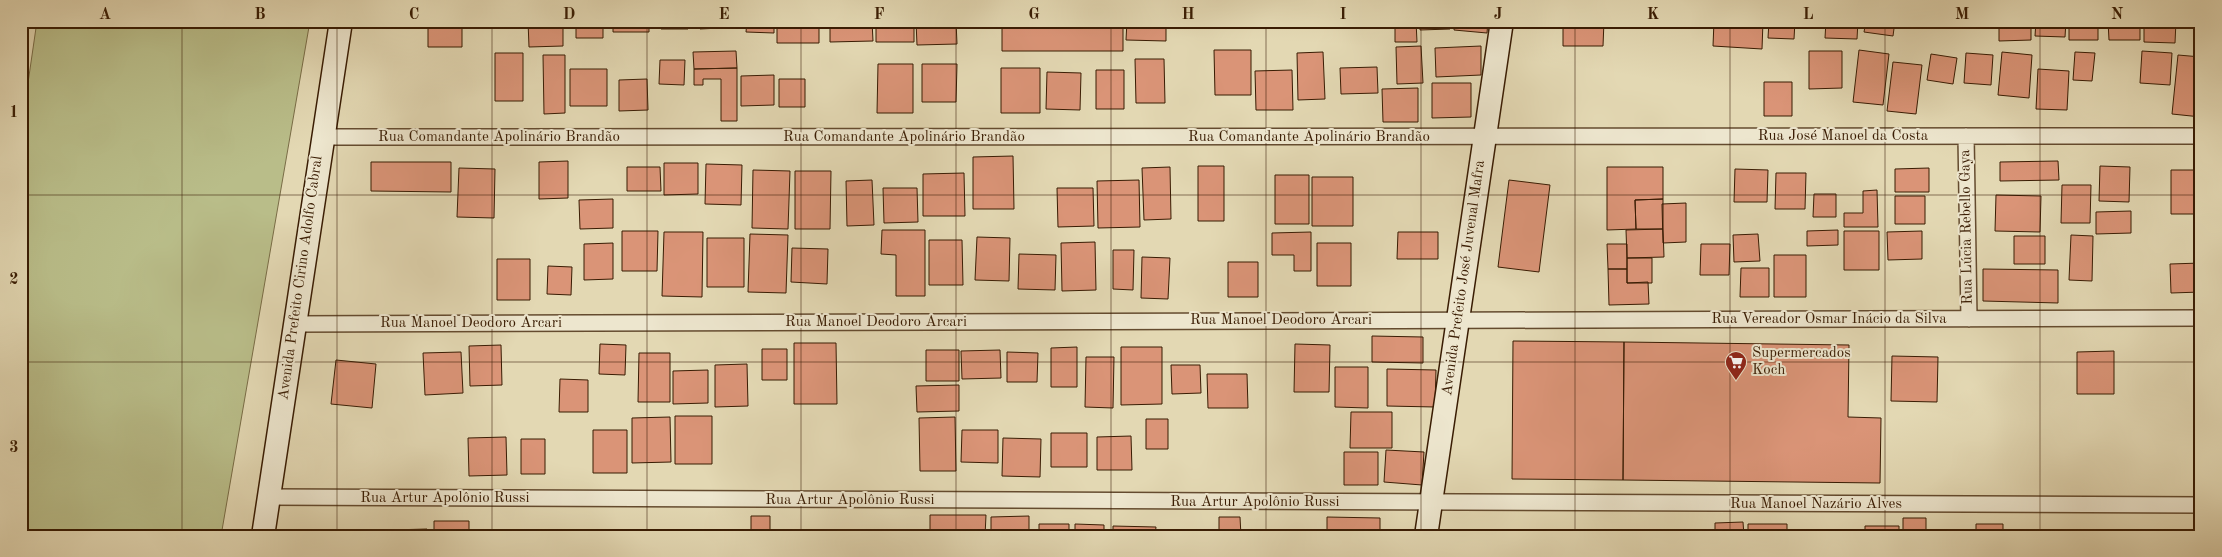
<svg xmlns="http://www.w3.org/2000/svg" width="2222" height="557" font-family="'Old Standard TT',serif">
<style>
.green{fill:#b9bd89;stroke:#796c46}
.building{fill:#da9477;stroke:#391c03}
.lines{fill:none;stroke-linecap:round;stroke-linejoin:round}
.street-casing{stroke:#644b2f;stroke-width:18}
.secondary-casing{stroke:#391c03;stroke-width:25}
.street{stroke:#ede6ce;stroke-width:15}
.secondary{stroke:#ede6ce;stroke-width:22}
.grid{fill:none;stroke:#391c03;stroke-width:1;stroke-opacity:0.55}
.labels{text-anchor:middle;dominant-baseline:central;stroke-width:4;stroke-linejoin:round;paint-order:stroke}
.street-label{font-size:15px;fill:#391c03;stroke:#ede6ce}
.poi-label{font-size:15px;fill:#391c03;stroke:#ede6ce;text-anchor:start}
.neatline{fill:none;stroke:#391c03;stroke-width:2}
.grid-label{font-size:16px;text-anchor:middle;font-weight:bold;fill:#391c03}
</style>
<rect width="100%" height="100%" fill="#e3d8b3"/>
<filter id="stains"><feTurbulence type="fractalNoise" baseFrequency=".004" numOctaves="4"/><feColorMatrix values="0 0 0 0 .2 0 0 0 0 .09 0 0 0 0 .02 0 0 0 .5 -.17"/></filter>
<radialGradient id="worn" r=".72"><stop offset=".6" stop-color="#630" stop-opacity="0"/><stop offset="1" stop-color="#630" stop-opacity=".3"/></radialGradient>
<path class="green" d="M37 21H310L221 536H21V131Z"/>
<path class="building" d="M528 21H563V46L529 47Z
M576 21H603V38H576Z
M613 21H649V32H613Z
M661 21H688V29H661Z
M700 21H721V28L700 29Z
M747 21H774V33L746 32Z
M777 21H819V43H777Z
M830 21H872L873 41 830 42Z
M876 21H914V42H876Z
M916 21H956L957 44 917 45Z
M1002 21H1123V51H1002Z
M1127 21H1166V41L1126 40Z
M1176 21H1207V27H1176Z
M1395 21H1416L1417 42H1395Z
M1420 21H1450V29L1420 30Z
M1455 21H1488L1487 33 1454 30Z
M1563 21H1604L1603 46H1563Z
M1647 21H1678L1677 27Z
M1714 21H1763L1762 49 1713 46Z
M1769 21H1795L1794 39 1768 38Z
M1826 21H1858L1857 39 1825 38Z
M1866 21H1895L1893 36 1864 32Z
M1999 21H2031V40L1999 41Z
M2036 21H2066L2065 37 2035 36Z
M2069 21H2098V40H2069Z
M2108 21H2140V40H2109Z
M2144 21H2176L2175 43 2144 42Z
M428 24 462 25V47H428Z
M1421 46 1423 83 1397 84 1396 47Z
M1481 46V75L1436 77 1435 48Z
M1214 50H1251V95H1215Z
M1859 50 1889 54 1883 105 1853 102Z
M736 51 737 68 694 69 693 52Z
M1809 51H1842V88L1809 89Z
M2142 51 2172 53 2170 85 2140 83Z
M1323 52 1325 99 1298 100 1297 53Z
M2002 52 2032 55 2029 98 1998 95Z
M2075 52 2095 53 2092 81 2073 80Z
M495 53H523V101H495Z
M1966 53 1993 55 1991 85 1964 83Z
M1931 54 1957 58 1953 84 1927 80Z
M543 55H565V113L544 114Z
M2178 55 2201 57V117L2172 114Z
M1135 59H1164L1165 103H1136Z
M660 60H685L684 85 659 84Z
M1893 62 1922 65 1916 114 1887 111Z
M878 64H913V113H877Z
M922 64H957L956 102H922Z
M1377 67 1378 93 1341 94 1340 68Z
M737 68V121H721V79H703V85H694V69Z
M1001 68H1040V113H1001Z
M570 69H607V106H570Z
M2038 69 2069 71 2067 110 2036 109Z
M1096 70H1124V109H1096Z
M1292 70 1293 110H1256L1255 71Z
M1047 72 1081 73 1080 110 1046 109Z
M774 75V105L741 106V76Z
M647 79 648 110 619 111V80Z
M779 79H805V107H779Z
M1764 82H1792V116H1764Z
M1432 83H1471V117L1432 118Z
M1418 88V122H1383L1382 89Z
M1013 156 1014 209H973V157Z
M568 161V198L539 199V162Z
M2058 161 2059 180 2000 181V162Z
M371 162H451V192L371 191Z
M664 163H698V194L664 195Z
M706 164 742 165 741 205 705 204Z
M1198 166H1224V221H1198Z
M2100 166 2130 167 2129 202 2099 201Z
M627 167H660L661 191H627Z
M1170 167 1171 219 1144 220 1142 168Z
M1607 167H1663V199L1635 200 1636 229 1607 230Z
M459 168 495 169 494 218 457 217Z
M1929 168V192H1895V169Z
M1735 169 1768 170 1767 202H1734Z
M753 170 790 171 788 229 752 228Z
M2171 170H2195L2196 214H2171Z
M795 171H831L830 229H795Z
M964 173 965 216H923V174Z
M1776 173H1806L1805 209H1775Z
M1275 175H1309V224H1275Z
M1312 177H1353V226H1312Z
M872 180 874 225 847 226 846 181Z
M1139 180 1140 227 1098 228 1097 181Z
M1509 180 1550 185 1539 272 1498 267Z
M2062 185H2091L2090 223H2061Z
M883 188H917L918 222 884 223Z
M1057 188H1093L1094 226 1058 227Z
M1877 190 1878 227H1844V213H1863V191Z
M1814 194H1836V217H1813Z
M1996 195 2041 196 2040 232 1995 231Z
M1895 196H1925V224H1895Z
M613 199V228L580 229 579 200Z
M1663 199V229H1636L1635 200Z
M1686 203V242L1663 243 1662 204Z
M2131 211V233L2096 234V212Z
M1663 229 1664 257 1627 258 1626 230Z
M882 230H925V296H896V255L881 254Z
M1838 230V245L1807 246V231Z
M622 231H658L657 271H622Z
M1844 231H1879V270H1844Z
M1922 231V259L1888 260 1887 232Z
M664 232H703L702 297 662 296Z
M1311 232V271H1294V255H1272V233Z
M1398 232H1438V259H1397Z
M750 234 788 235 786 293 748 292Z
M1758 234 1760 261 1734 262 1733 235Z
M2071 235 2093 236 2092 281 2069 280Z
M2014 236H2045V264H2014Z
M977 237 1010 238 1009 281 975 280Z
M707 238H744V287H707Z
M929 240H962L963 285H929Z
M1095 242 1096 290 1062 291 1061 243Z
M613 243V279L584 280V244Z
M1317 243H1351V286H1317Z
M1607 244H1627V269H1608Z
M1701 244H1730L1729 275H1700Z
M792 248 828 249 827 284 791 282Z
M1113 250H1134L1133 290 1113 289Z
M1019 254 1056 255 1055 290 1018 289Z
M1774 255H1806V297H1774Z
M1142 257 1170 258 1168 299 1141 298Z
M1627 258H1652V283H1627Z
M497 259H530V300H497Z
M1228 262H1258V297H1228Z
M2201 263V292L2171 293 2170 264Z
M548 266 572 267 571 295 547 294Z
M1741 268H1769V297H1740Z
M1608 269H1627V283L1648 282 1649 304 1609 305Z
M1983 269 2058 270V303L1983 301Z
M1372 336 1423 337V363L1372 362Z
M1513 341 1624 342 1623 480 1512 479Z
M1624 342 1849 345 1848 417 1881 418 1880 483 1623 480Z
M794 343H836L837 404H794Z
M600 344 626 345 625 375 599 374Z
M1295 344 1330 345 1329 392H1294Z
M501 345 502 385 470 386 469 346Z
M1077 347V387H1051V348Z
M1121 347H1162V404L1121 405Z
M762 349H787V380H762Z
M926 350H959V381H926Z
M1000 350 1001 378 962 379 961 351Z
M2114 351V394H2077V352Z
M461 352 463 393 425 395 423 353Z
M1007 352 1038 353 1037 382H1007Z
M639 353H670V402H638Z
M1892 356 1938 357 1937 402 1891 401Z
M1086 357H1114L1113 408 1085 407Z
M336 360 376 364 372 408 331 404Z
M747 364 748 406 715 407V365Z
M1171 365H1200L1201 393 1172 394Z
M1335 367H1368V408L1335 407Z
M1387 369 1436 370 1435 407 1387 406Z
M708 370V403L673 404V371Z
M1207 374H1247L1248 408H1208Z
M560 379 588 380V412H559Z
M959 385V411L917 412 916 386Z
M1351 412H1392V448H1350Z
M675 416H712V464H675Z
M670 417 671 462 632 463V418Z
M955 417 956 471H920L919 418Z
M1146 419H1168V449H1146Z
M593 430H627V473H593Z
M962 430H998V463L961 462Z
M1051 433H1087V467H1051Z
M1131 436 1132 470H1097V437Z
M506 437 507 475 469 476 468 438Z
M1003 438 1041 439 1040 477 1002 476Z
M521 439H545V474H521Z
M1386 450 1424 452 1422 485 1384 482Z
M1344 452H1378V485H1344Z
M930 515H986L985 536H930Z
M751 516H770V536H751Z
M1029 516V536H991V517Z
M1219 517H1240L1241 536H1219Z
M1327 517 1380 518V536H1327Z
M1903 518H1926V536H1903Z
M434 521H469V536H434Z
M1743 522 1744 536H1715V523Z
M1039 524H1069V536H1039Z
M1075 524 1104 525V536H1075Z
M1748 524H1787V536H1748Z
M1976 524H2003V536H1976Z
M1113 526 1156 527 1155 536H1113Z
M1865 526H1899V536H1865Z
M427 529V536H391V530Z
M533 531H554V536H533Z"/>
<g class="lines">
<g class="street-casing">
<path id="street" d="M1966 136 1969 319
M322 137 2201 136
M294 324 2201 318
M269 497 2201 505"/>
</g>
<g class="secondary-casing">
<path id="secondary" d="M263 536 341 21
M1426 536 1502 21"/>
</g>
<use href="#street" class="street"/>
<use href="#secondary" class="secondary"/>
</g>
<path class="grid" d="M182 21V536M337 21V536M492 21V536M647 21V536M801 21V536M956 21V536M1111 21V536M1266 21V536M1421 21V536M1575 21V536M1730 21V536M1885 21V536M2040 21V536M21 195H2201M21 362H2201"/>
<defs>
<g id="supermarket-pin" transform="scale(1.125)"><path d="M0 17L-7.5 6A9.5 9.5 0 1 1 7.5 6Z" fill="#8f2418" stroke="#ede6ce"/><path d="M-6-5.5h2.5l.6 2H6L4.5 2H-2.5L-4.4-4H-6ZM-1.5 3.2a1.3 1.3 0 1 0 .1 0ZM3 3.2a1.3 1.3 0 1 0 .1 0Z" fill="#fff"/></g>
</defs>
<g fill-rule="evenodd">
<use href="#supermarket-pin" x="1736" y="362"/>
</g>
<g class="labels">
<g class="street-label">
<text x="1843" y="136">Rua José Manoel da Costa</text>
<text x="499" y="137">Rua Comandante Apolinário Brandão</text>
<text x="904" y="137">Rua Comandante Apolinário Brandão</text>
<text x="1309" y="137">Rua Comandante Apolinário Brandão</text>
<text transform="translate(1967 227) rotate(-91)">Rua Lúcia Rebello Gaya</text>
<text transform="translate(301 278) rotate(-82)">Avenida Prefeito Cirino Adolfo Cabral</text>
<text transform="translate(1464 278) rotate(-82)">Avenida Prefeito José Juvenal Mafra</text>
<text x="1829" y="319">Rua Vereador Osmar Inácio da Silva</text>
<text x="1281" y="320">Rua Manoel Deodoro Arcari</text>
<text x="876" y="322">Rua Manoel Deodoro Arcari</text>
<text x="471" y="323">Rua Manoel Deodoro Arcari</text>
<text x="445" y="498">Rua Artur Apolônio Russi</text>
<text x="850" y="500">Rua Artur Apolônio Russi</text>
<text x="1255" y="502">Rua Artur Apolônio Russi</text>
<text x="1816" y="504">Rua Manoel Nazário Alves</text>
</g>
<g class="poi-label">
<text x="1752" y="353">Supermercados<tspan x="1752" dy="17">Koch</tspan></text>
</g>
</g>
<rect width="2222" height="557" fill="none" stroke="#e3d8b3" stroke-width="55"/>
<rect x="28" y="28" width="2166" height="502" class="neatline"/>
<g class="grid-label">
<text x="105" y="19">A</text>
<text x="260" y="19">B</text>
<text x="414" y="19">C</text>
<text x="569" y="19">D</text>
<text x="724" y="19">E</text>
<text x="879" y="19">F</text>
<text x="1034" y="19">G</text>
<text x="1188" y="19">H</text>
<text x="1343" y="19">I</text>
<text x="1498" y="19">J</text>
<text x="1653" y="19">K</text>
<text x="1808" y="19">L</text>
<text x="1962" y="19">M</text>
<text x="2117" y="19">N</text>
<text x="14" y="117">1</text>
<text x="14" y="284">2</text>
<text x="14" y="452">3</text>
</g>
<rect width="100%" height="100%" filter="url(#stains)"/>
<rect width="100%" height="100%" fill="url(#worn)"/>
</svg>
